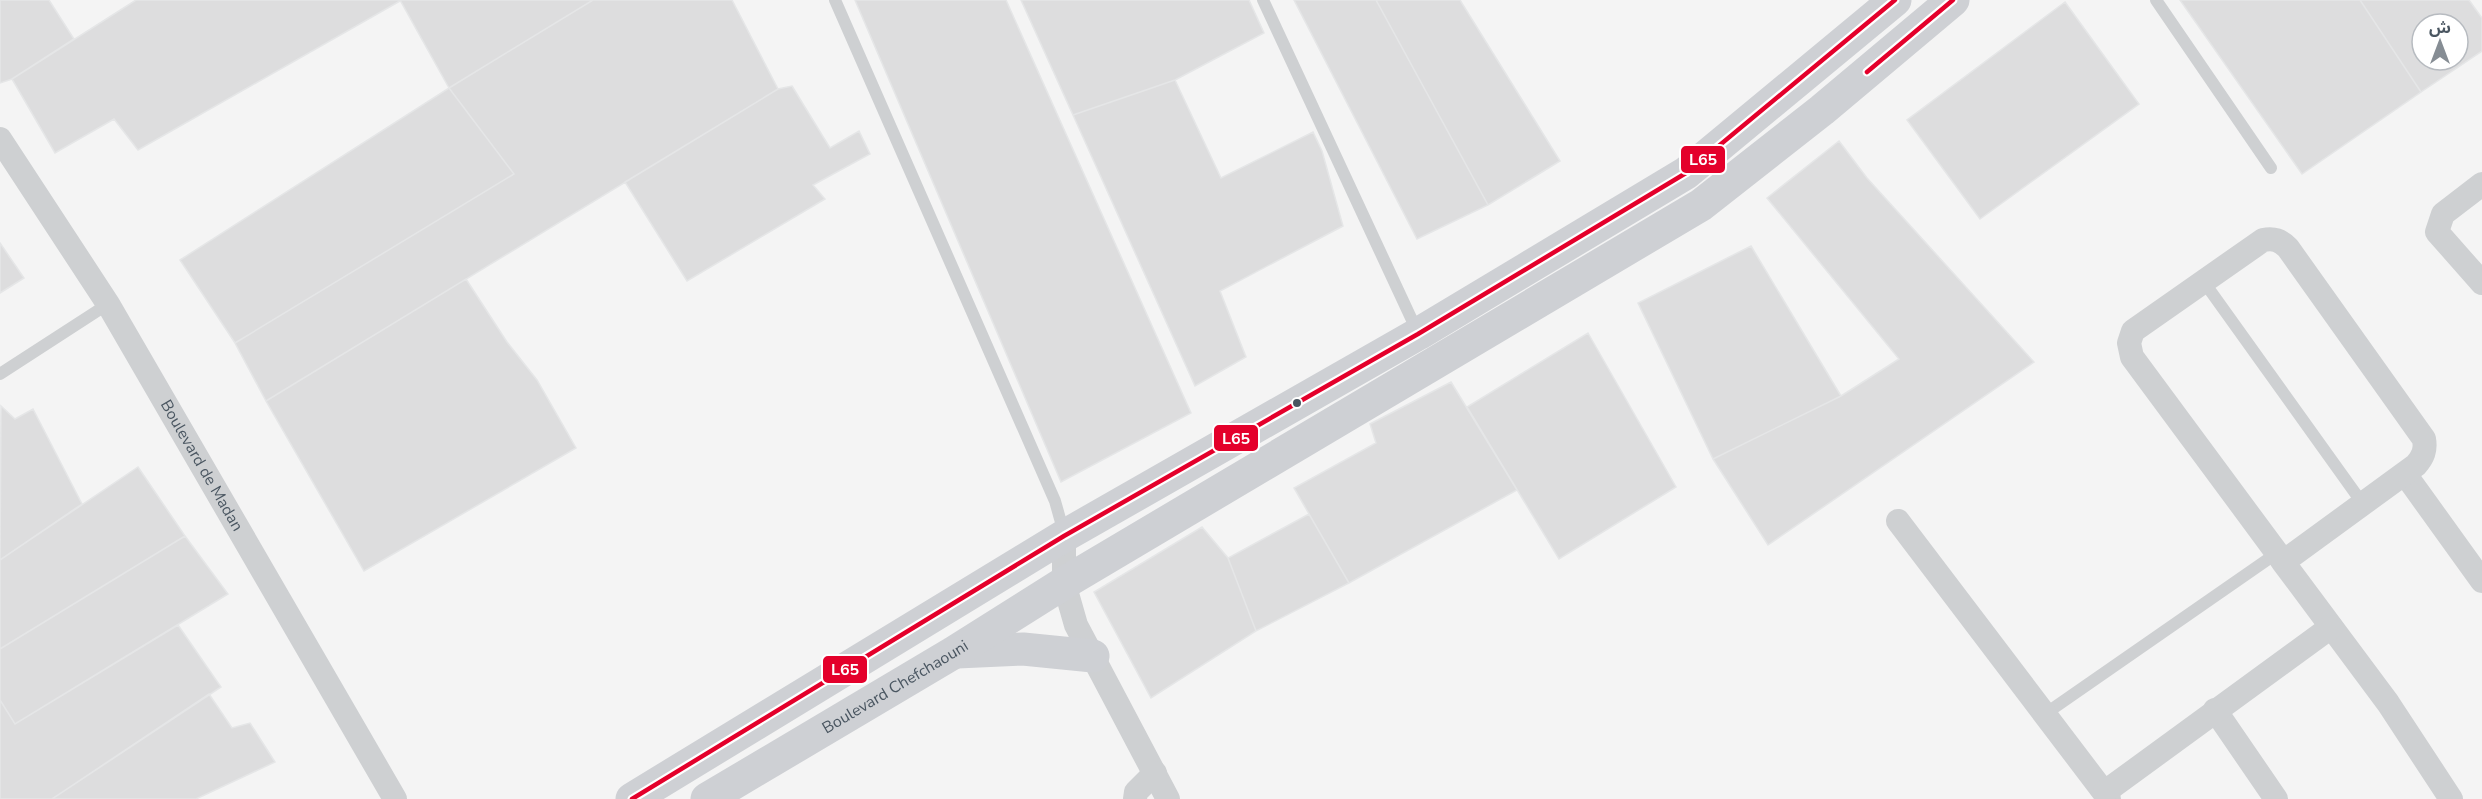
<svg xmlns="http://www.w3.org/2000/svg" width="2482" height="799" font-family="'Nunito Sans','Noto Sans Arabic',sans-serif">
<style>
.building{fill:#ddddde;stroke:#e5e6e7;stroke-width:1.5;fill-rule:evenodd}
.lines{fill:none;stroke-linecap:round;stroke-linejoin:round}
.lane{stroke:#ced0d2;stroke-width:12}
.street{stroke:#ced0d2;stroke-width:24}
.secondary{stroke:#ced0d4;stroke-width:33}
.bus-1-casing{stroke:#fff;stroke-width:9}
.bus-1{stroke:#e4002b;stroke-width:4.5}
.bus-dot{fill:#4a5661;stroke:#fff;stroke-width:2}
.labels{text-anchor:middle;dominant-baseline:central;stroke-width:5;stroke-linejoin:round;paint-order:stroke}
.street-label{font-size:16px;fill:#4a5661;stroke:#fff}
.line-badge{stroke:#fff;stroke-width:2}
.badge-label{font-size:16px;text-anchor:middle;font-weight:bold;fill:#fff}
</style>
<rect width="100%" height="100%" fill="#f4f4f4"/>
<path class="building" d="M0 0H49L74 39 12 79 0 83Z
M136 0H400V1L138 150 114 119 55 153 12 79Z
M400 0H593L449 88Z
M593 0H732L778 89 266 401 235 343 514 174 449 88Z
M855 0H1006L1191 413 1061 482Z
M1021 0H1249L1264 33 1175 80 1073 115Z
M1294 0H1376L1488 205 1417 239Z
M1376 0H1460L1560 161 1488 205Z
M2180 0H2360L2421 92 2302 174Z
M2360 0H2469L2482 18V51L2421 92ZM2422 24H2458V60H2422Z
M2065 2 2139 104 1980 219 1907 120Z
M1175 80 1221 178 1313 132 1322 151 1343 226 1220 291 1246 357 1195 386 1073 115Z
M792 86 830 148 859 131 870 154 813 185 825 199 687 281 625 182 778 89Z
M449 88 514 174 235 343 180 260Z
M1839 141 1867 178 2034 362 1768 545 1713 459 1841 396 1899 359 1767 198Z
M0 243 24 278 0 293Z
M1751 246 1841 396 1713 459 1638 303Z
M466 279 507 342 537 380 576 448 364 571 266 401Z
M1588 333 1676 487 1559 559 1467 407Z
M1451 382 1517 490 1349 583 1294 488 1376 443 1370 424Z
M1 406 15 419 33 409 82 504 0 560Z
M138 467 185 536 0 649V560Z
M1309 514 1349 583 1256 631 1228 558Z
M1202 527 1228 558 1256 631 1151 698 1094 592Z
M185 536 228 594 15 724 0 700V649Z
M178 625 221 687 52 799H0V700L15 724Z
M209 694 232 728 250 723 275 762 196 799H52Z"/>
<g class="lines">
<path class="lane" d="M835 0 1055 501 1064 533
M1263 0 1418 333
M2156 0 2271 168
M2204 282 2363 504
M0 374 108 304
M2045 714 2277 553"/>
<g class="street">
<path id="s1" d="M0 139 108 304 395 799"/>
<path d="M2482 184 2443 214 2437 232 2482 283"/>
<path d="M2405 474 2482 581"/>
<path d="M1898 521 2109 799"/>
<path d="M1064 536V583L1076 625 1168 799"/>
<path d="M2283 562 2416 465C2423 457 2426 450 2424 439L2288 248C2280 240 2274 238 2263 240L2133 331 2129 343 2132 357 2277 553 2283 562 2388 703 2451 799"/>
<path d="M2215 710 2276 799"/>
<path d="M2105 792 2331 627"/>
<path d="M1135 799 1136 792 1155 773"/>
</g>
<g class="secondary">
<path d="M957 652 1023 649 1093 656"/>
<path d="M632 799 1064 536 1418 334 1686 173 1895 0"/>
<path id="s2" d="M707 799 953 653 1064 583 1701 205 1822 110 1953 0"/>
</g>
<g class="bus-1-casing">
<path id="bus-1" d="M1867 72 1953 0
M632 799 1064 536 1418 334 1686 173 1895 0"/>
</g>
<use href="#bus-1" class="bus-1"/>
</g>
<circle class="bus-dot" cx="1297" cy="403" r="5"/>
<g class="labels">
<g class="street-label">
<text stroke="none"><textPath href="#s1" startOffset="384">Boulevard de Madan</textPath></text>
<text stroke="none"><textPath href="#s2" startOffset="219">Boulevard Chefchaouni</textPath></text>
</g>
</g>
<g class="line-badge">
<rect x="1680" y="145" width="46" height="29" rx="6" fill="#e4002b"/>
<rect x="1213" y="424" width="46" height="28" rx="6" fill="#e4002b"/>
<rect x="822" y="655" width="46" height="29" rx="6" fill="#e4002b"/>
</g>
<g class="badge-label">
<text x="1703" y="165">L65</text>
<text x="1236" y="444">L65</text>
<text x="845" y="675">L65</text>
</g>
<g transform="translate(2440 42)"><circle r="28" fill="#ffffff" stroke="#b7bbc0" stroke-width="1.5"/>
<path d="M0-4.5L10 22L0 15L-10 22Z" fill="#868d94"/>
<text y="-9" font-size="16" font-weight="bold" text-anchor="middle" fill="#4a5661">ش</text>
</g>
</svg>
